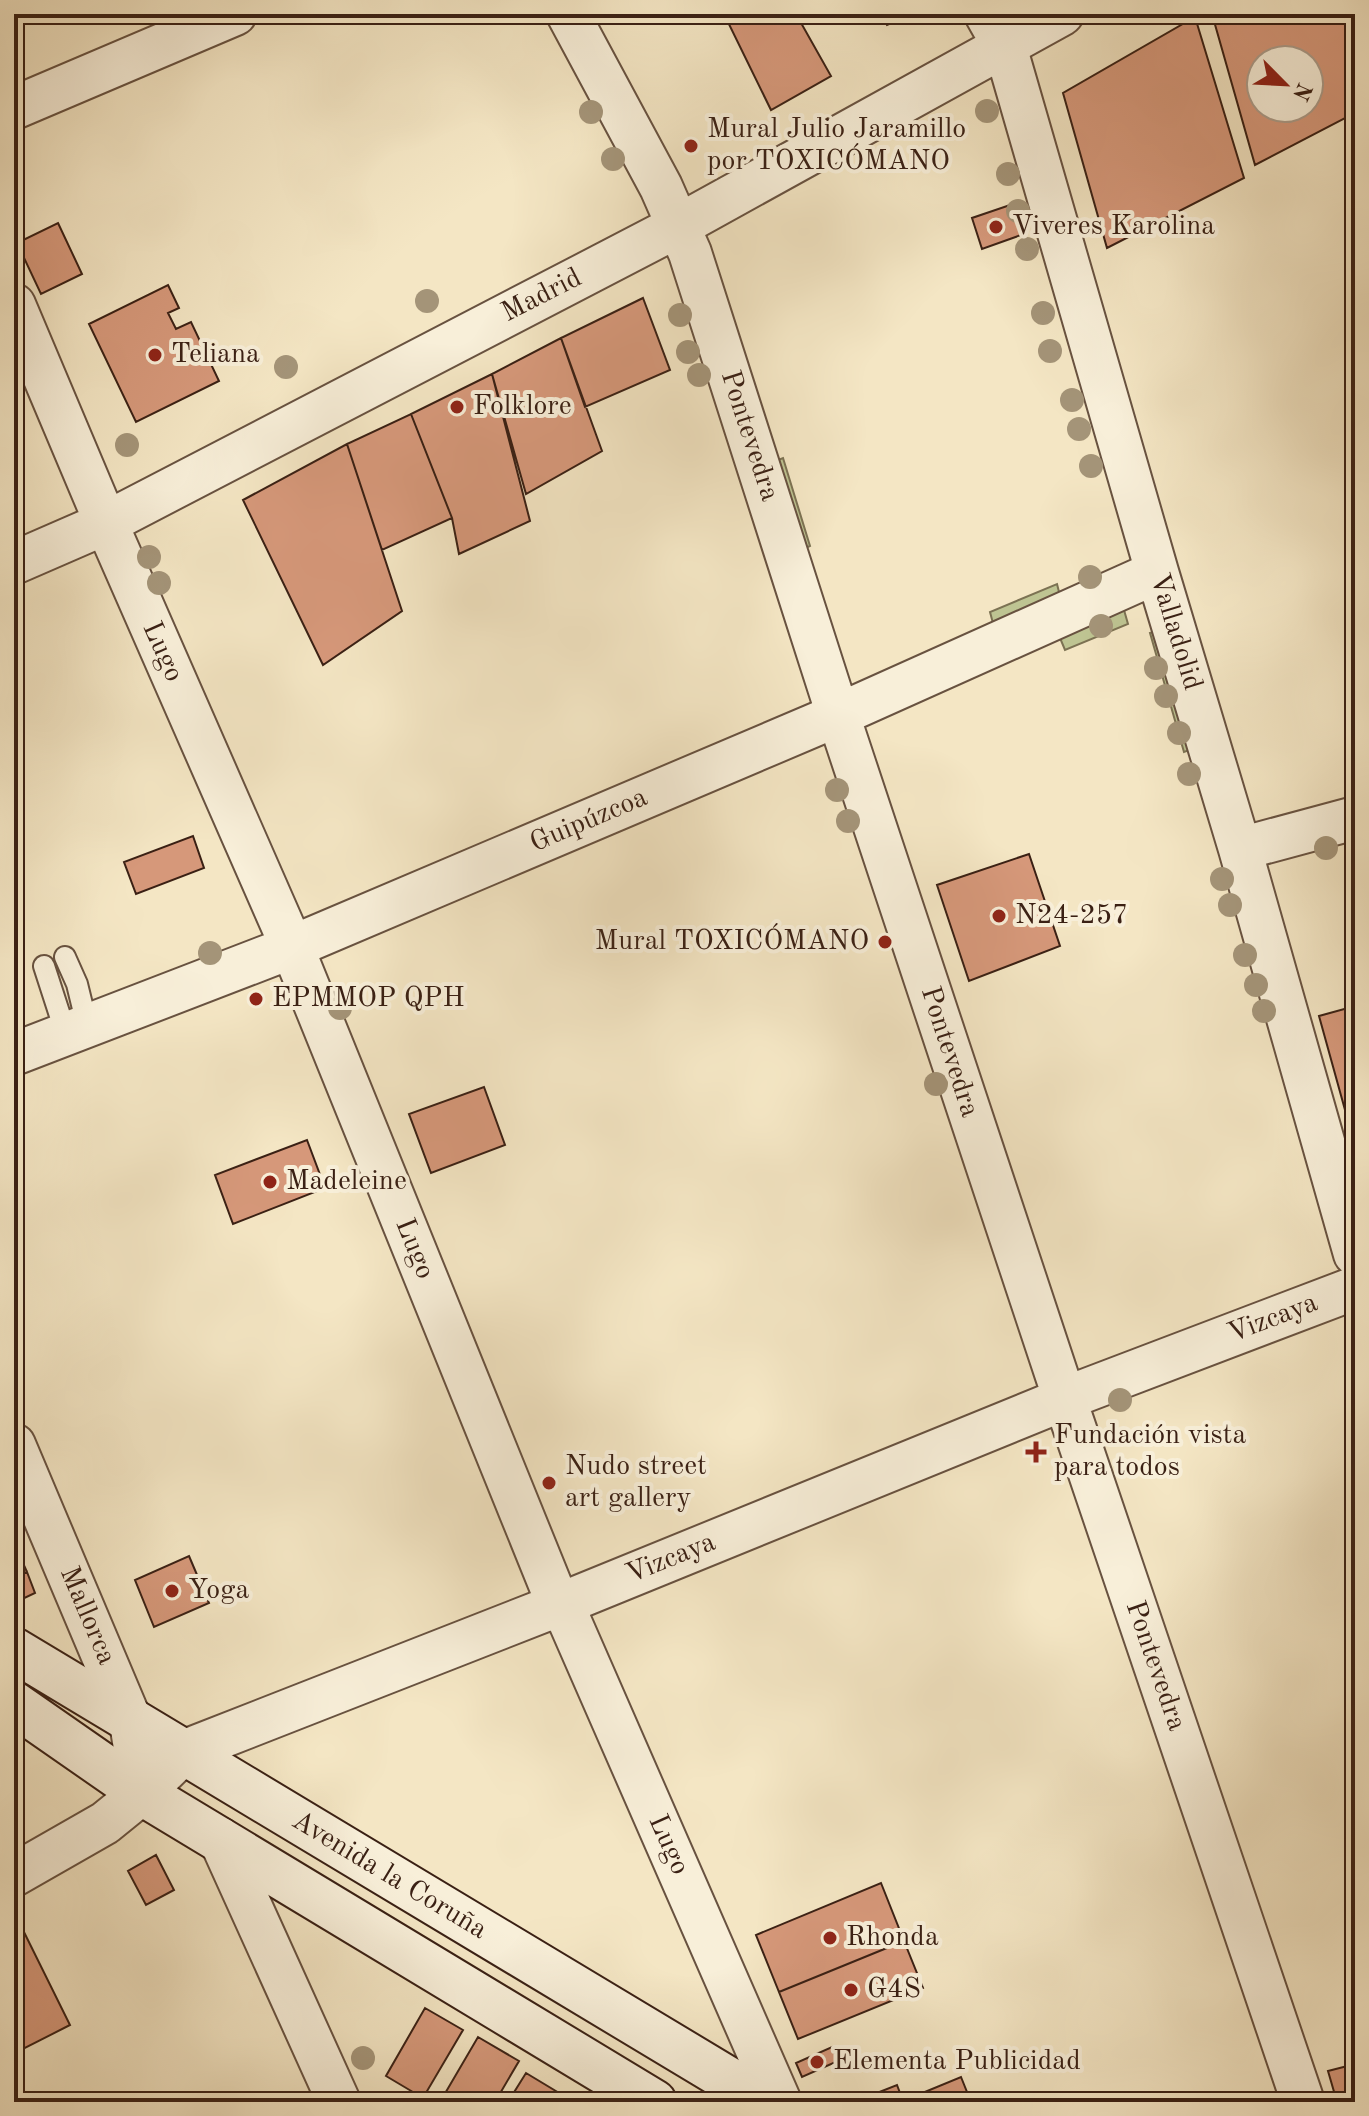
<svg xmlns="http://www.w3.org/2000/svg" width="1369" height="2116" font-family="'Old Standard TT',serif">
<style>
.green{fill:#bec492;stroke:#7c7253;stroke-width:2}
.building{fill:#d6987a;stroke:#3a2014;stroke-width:2;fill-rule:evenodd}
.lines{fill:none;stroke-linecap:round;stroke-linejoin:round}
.service-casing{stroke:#685240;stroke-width:24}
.minor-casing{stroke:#685240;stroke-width:46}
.secondary-casing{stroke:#3a2014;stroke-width:48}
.service{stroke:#f8efd9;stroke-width:20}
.minor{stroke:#f8efd9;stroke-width:42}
.secondary{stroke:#f8efd9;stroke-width:44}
.tree{fill:#a49478}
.poi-dot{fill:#8f2418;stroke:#f8efd9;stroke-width:3}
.labels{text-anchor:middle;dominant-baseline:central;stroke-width:8;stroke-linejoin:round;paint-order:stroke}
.poi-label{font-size:28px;fill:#3a2014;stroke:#f8efd9;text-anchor:start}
.street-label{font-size:28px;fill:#3a2014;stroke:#f8efd9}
</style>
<rect width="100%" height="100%" fill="#f4e6c4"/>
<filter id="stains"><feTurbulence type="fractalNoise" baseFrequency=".0025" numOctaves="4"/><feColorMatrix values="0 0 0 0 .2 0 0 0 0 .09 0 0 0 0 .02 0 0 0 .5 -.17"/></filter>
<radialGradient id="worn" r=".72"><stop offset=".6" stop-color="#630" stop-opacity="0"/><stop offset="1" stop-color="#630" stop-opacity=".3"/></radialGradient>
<path class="green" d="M783 458 810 546 797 552 768 464Z
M1057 584 1061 600 994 627 990 612Z
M1124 610 1128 624 1065 650 1060 638Z
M1162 630 1198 747 1184 752 1150 633Z"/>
<path class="building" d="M724 14H796L831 76 771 110Z
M882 14H913L887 25Z
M1212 14H1355V113L1255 165ZM1261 60H1309V108H1261Z
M1195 17 1244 178 1107 248 1063 93Z
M1010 205 1021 235 982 249 972 218Z
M58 223 82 274 41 294 17 243Z
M168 285 179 308 168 313 176 329 191 322 219 381 136 422 89 324Z
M643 298 670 370 585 407 561 338Z
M561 338 602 451 526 494 492 374Z
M492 374 530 521 459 554 452 518 411 414Z
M411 414 452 518 382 550 347 444Z
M347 444 402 611 323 665 243 500Z
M193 836 204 868 136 894 124 862Z
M1029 854 1060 946 969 981 937 885Z
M1355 1006V1146L1319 1016Z
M484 1087 505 1145 431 1173 409 1114Z
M307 1140 325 1188 233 1224 215 1175Z
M14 1543 27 1572 14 1577Z
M189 1556 209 1603 154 1627 135 1580Z
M27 1572 35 1593 16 1602 14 1577Z
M156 1855 174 1890 146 1905 128 1871Z
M881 1883 904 1941 779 1992 756 1935Z
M19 1922 70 2025 19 2051 14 2041V1925Z
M904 1941 923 1988 798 2039 779 1992Z
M425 2008 463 2030 423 2098 386 2076Z
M478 2037 519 2061 495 2102H440Z
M832 2047 838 2061 802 2077 796 2063Z
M1355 2064V2102H1337L1328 2071Z
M526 2073 574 2102H508Z
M961 2077 971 2102H901L903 2101Z
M897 2085 903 2101 854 2102Z"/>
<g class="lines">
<g class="service-casing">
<path id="service" d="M65 957 77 984 87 1025
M44 966 66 1034"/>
</g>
<g class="minor-casing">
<path id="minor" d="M568 14 661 187 690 253 838 715 1060 1385 1303 2102
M986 14 1004 46 1009 60 1157 572 1240 849 1355 1254
M14 108 235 14
M14 305 106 523 292 947 554 1594 570 1622 780 2102
M14 563 106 523 678 226 1062 14
M1240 849 1355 818
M14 1054 292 947 838 715 1157 572
M14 1445 131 1722 142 1793
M220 1839 339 2102
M14 1875 105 1823 142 1793 183 1753 193 1748 571 1600 1079 1393 1355 1288"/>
</g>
<g class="secondary-casing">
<path id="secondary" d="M14 1650 766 2102
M14 1704 142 1793 654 2102"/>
</g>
<use href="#service" class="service"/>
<use href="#minor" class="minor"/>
<use href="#secondary" class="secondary"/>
</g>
<g class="tree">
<circle cx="987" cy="111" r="12"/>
<circle cx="591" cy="112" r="12"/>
<circle cx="613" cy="159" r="12"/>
<circle cx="1008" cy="174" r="12"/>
<circle cx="1018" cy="211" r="12"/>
<circle cx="1027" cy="249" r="12"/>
<circle cx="427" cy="301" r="12"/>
<circle cx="1043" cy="313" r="12"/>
<circle cx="680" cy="315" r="12"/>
<circle cx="1050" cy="351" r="12"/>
<circle cx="688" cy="352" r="12"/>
<circle cx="286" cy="367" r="12"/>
<circle cx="699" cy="375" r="12"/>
<circle cx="1072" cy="400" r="12"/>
<circle cx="1079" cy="429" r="12"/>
<circle cx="127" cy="445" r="12"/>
<circle cx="1091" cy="466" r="12"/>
<circle cx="149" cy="557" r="12"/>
<circle cx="1090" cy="577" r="12"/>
<circle cx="159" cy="583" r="12"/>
<circle cx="1101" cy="626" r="12"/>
<circle cx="1156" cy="668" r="12"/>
<circle cx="1166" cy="696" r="12"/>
<circle cx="1179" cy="733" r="12"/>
<circle cx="1189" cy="774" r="12"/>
<circle cx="837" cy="790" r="12"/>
<circle cx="848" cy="821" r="12"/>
<circle cx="1326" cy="848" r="12"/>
<circle cx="1222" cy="879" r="12"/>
<circle cx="1230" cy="905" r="12"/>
<circle cx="210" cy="953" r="12"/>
<circle cx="1245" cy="955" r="12"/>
<circle cx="1256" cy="985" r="12"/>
<circle cx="340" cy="1008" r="12"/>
<circle cx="1264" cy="1011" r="12"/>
<circle cx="936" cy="1084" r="12"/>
<circle cx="1120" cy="1400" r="12"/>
<circle cx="363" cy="2058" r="12"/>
</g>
<g class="poi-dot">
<circle cx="691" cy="146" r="8"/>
<circle cx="996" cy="227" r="8"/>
<circle cx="155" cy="355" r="8"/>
<circle cx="457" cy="407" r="8"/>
<circle cx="999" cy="916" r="8"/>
<circle cx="885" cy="942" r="8"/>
<circle cx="256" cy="999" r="8"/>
<circle cx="270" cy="1182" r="8"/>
<path d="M1032 1440h8v8h8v8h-8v8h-8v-8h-8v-8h8z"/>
<circle cx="549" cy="1483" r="8"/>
<circle cx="172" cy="1591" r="8"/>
<circle cx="830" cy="1938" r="8"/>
<circle cx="851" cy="1990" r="8"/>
<circle cx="817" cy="2062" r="8"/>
</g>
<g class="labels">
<g class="poi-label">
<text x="707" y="130">Mural Julio Jaramillo<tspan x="707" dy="32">por TOXICÓMANO</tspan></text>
<text x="1012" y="227">Viveres Karolina</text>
<text x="171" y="355">Teliana</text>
<text x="473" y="407">Folklore</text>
<text x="1015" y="916">N24-257</text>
<text x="869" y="942" text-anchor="end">Mural TOXICÓMANO</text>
<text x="272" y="999">EPMMOP QPH</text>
<text x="286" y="1182">Madeleine</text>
<text x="1054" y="1436">Fundación vista<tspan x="1054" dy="32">para todos</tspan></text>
<text x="565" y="1467">Nudo street<tspan x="565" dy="32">art gallery</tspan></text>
<text x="188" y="1591">Yoga</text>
<text x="846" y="1938">Rhonda</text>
<text x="867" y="1990">G4S</text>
<text x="833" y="2062">Elementa Publicidad</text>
</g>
<g class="street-label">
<text transform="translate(542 296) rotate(-27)">Madrid</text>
<text transform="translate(749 436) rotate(72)">Pontevedra</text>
<text transform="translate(1175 632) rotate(73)">Valladolid</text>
<text transform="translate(162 652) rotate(66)">Lugo</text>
<text transform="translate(589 821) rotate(-23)">Guipúzcoa</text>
<text transform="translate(949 1052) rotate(72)">Pontevedra</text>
<text transform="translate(414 1249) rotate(68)">Lugo</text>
<text transform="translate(1273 1319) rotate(-21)">Vizcaya</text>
<text transform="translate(671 1559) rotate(-22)">Vizcaya</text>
<text transform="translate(87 1616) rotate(67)">Mallorca</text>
<text transform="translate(1155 1666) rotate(71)">Pontevedra</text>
<text transform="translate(668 1845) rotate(66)">Lugo</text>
<text transform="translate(389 1876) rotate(31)">Avenida la Coruña</text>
</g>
</g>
<rect width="1369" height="2116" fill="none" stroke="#f4e6c4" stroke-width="48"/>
<rect x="16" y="16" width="1337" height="2084" fill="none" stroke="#3a2014" stroke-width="4"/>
<rect x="24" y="24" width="1321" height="2068" fill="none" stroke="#3a2014" stroke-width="2"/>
<g transform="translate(1285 84) rotate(114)"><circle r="38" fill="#f8efd9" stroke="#ac9c8a" stroke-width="2"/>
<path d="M0-6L14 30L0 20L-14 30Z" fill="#8f2418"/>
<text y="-12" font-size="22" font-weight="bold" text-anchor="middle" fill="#3a2014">N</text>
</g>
<rect width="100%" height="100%" filter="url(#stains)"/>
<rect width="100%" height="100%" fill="url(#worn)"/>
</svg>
